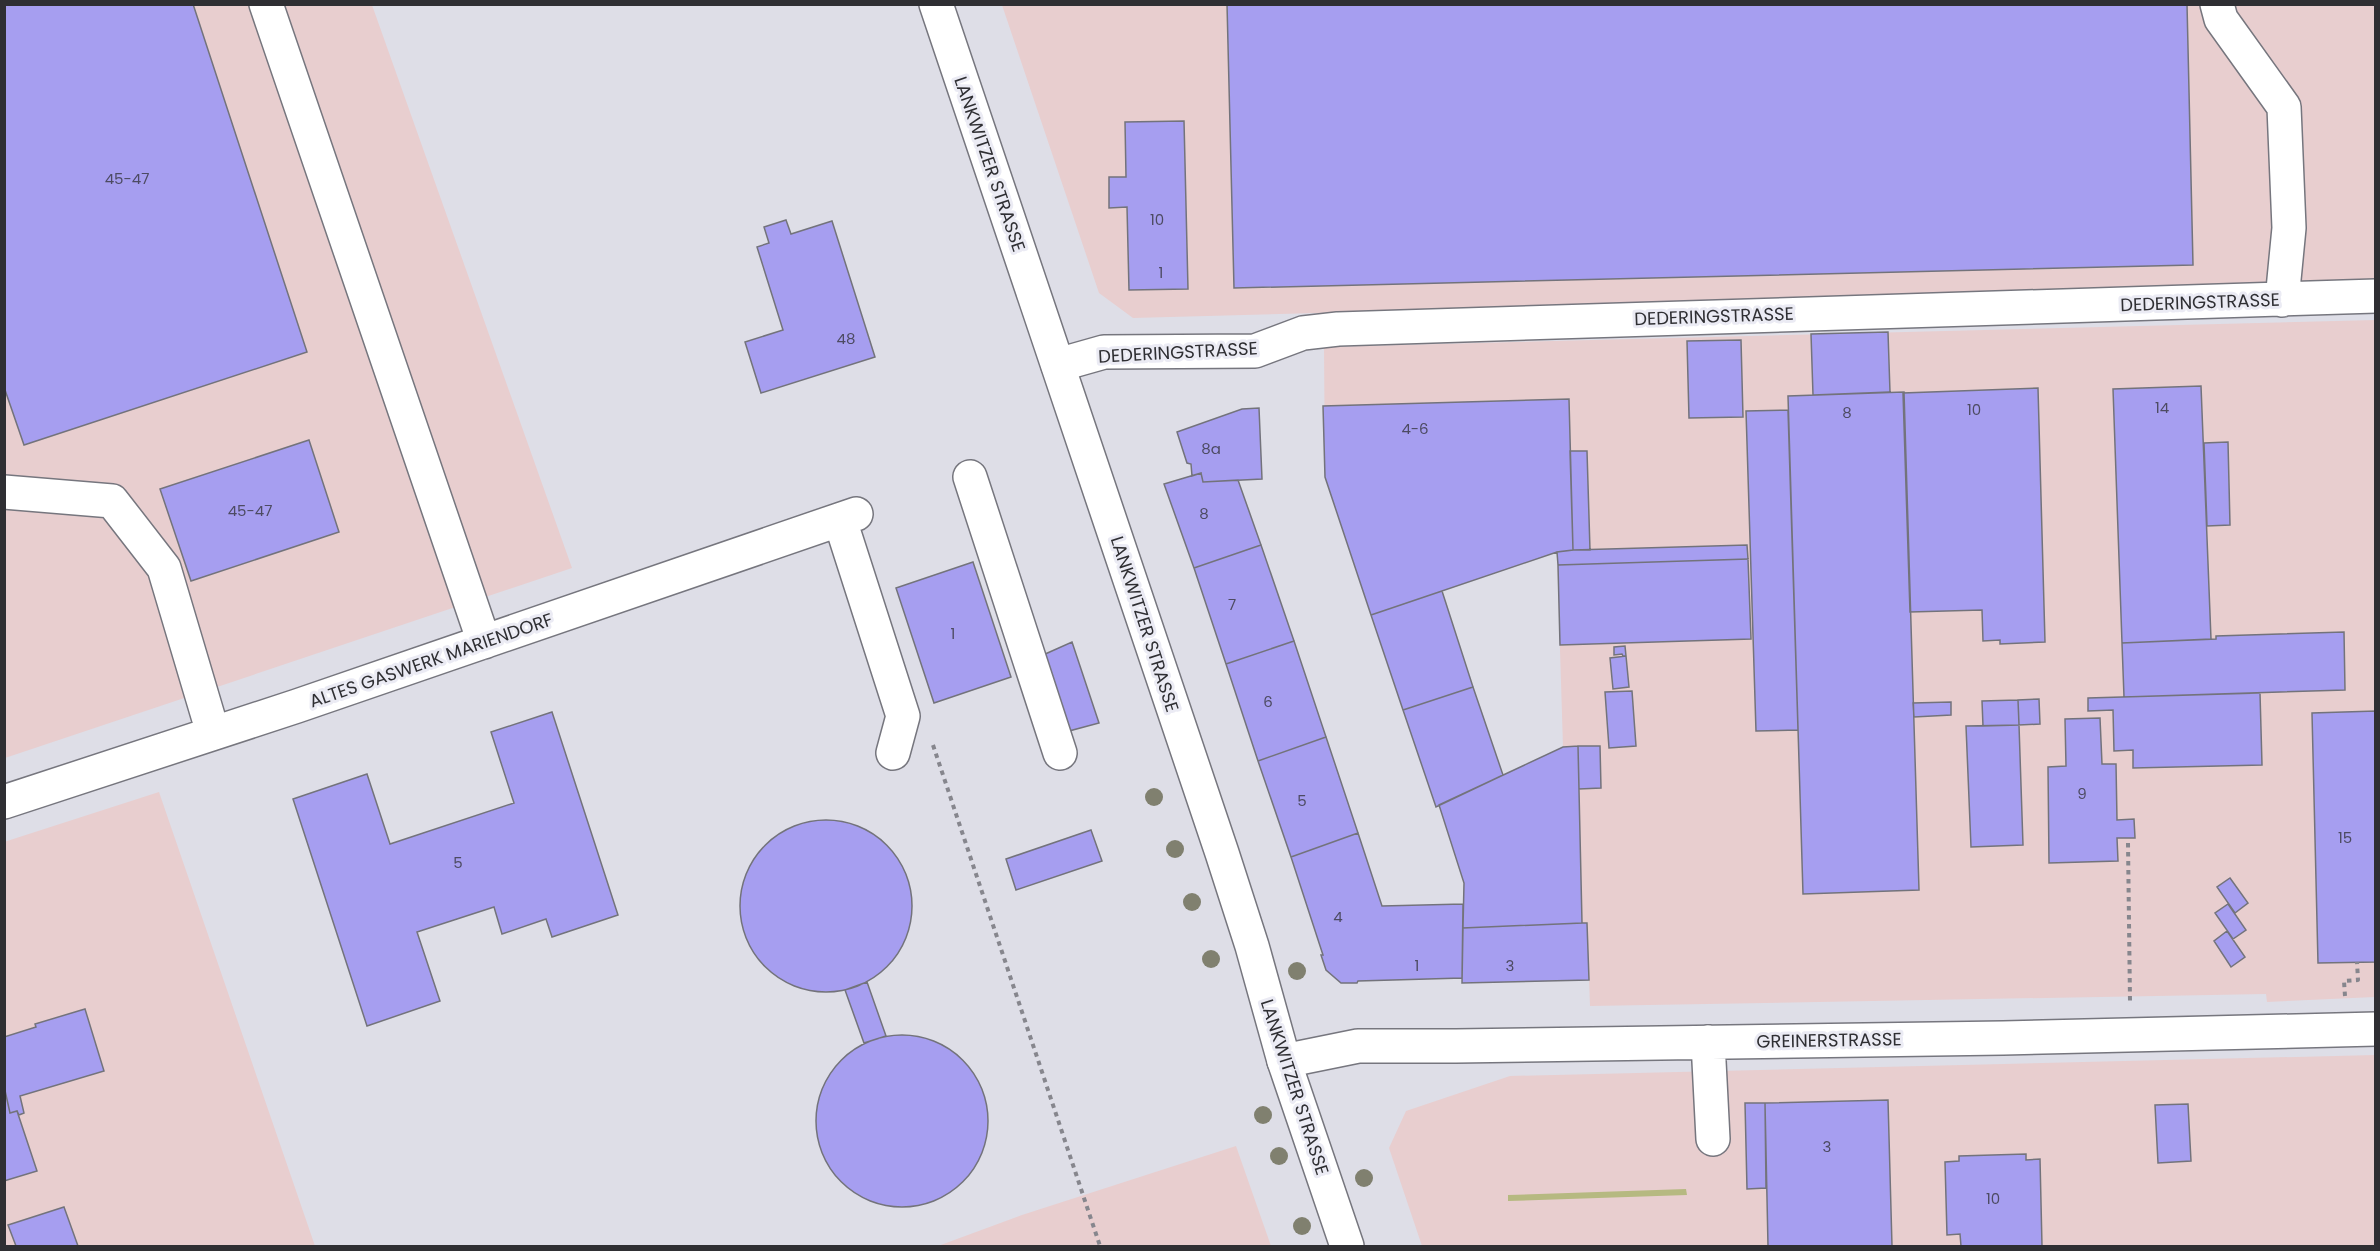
<svg xmlns="http://www.w3.org/2000/svg" width="2380" height="1251" font-family="Poppins,sans-serif">
<style>
.commercial{fill:#e8cecf}
.green{fill:#b6b981}
.building{fill:#a69ef0;stroke:#73737b;stroke-width:1.5}
.lines{fill:none;stroke-linecap:round;stroke-linejoin:round}
.minor-casing{stroke:#76767e;stroke-width:36}
.major-casing{stroke:#76767e;stroke-width:36}
.path{stroke:#86868d;stroke-width:4;stroke-dasharray:4.5 4.5;stroke-linecap:butt}
.minor{stroke:#fff;stroke-width:33}
.major{stroke:#fff;stroke-width:33}
.tree{fill:#80806f}
.labels{text-anchor:middle;dominant-baseline:central;stroke-width:6;stroke-linejoin:round;paint-order:stroke}
.number-label{font-size:15px;fill:#4d4b62}
.street-label{font-size:18px;fill:#2f2f33;stroke:#ebebf4}
</style>
<rect width="100%" height="100%" fill="#dedee7"/>
<path class="commercial" d="M4 5H372L572 568 5 758Z
M1002 5H2375V285L1133 318 1099 293Z
M2375 320V997L2267 1002 2266 994 1590 1006 1587 923 1463 928 1464 883 1439 805 1563 747 1557 552 1371 615 1325 477 1324 347Z
M159 792 315 1246H5L4 842Z
M2375 1055V1246H1422L1389 1148 1406 1111 1510 1076Z
M1236 1146 1271 1246H938L1022 1215Z"/>
<path class="green" d="M1686 1189 1687 1195 1508 1201V1195Z"/>
<path class="building" d="M4 4H193L307 352 24 445 4 387Z
M1227 4H2187L2193 265 1234 288Z
M1184 121 1188 289 1129 290 1127 207 1109 208V177H1126L1125 122Z
M786 220 791 234 832 221 875 357 761 393 745 342 783 330 757 247 769 243 764 227Z
M1888 332 1890 392 1813 395 1811 334Z
M1741 340 1743 417 1689 418 1687 341Z
M2201 386 2211 639 2122 643 2113 389Z
M2038 388 2045 642 2000 644V640L1983 641 1982 610 1910 612 1903 393Z
M1904 392 1919 890 1803 894 1788 396Z
M1569 399 1573 550 1557 552 1371 615 1325 477 1323 406Z
M1259 408 1262 479 1203 482 1201 473 1192 476 1191 464 1187 463 1177 432 1242 409Z
M1788 410 1798 730 1756 731 1746 411Z
M309 440 339 532 191 581 160 489Z
M2228 442 2230 525 2207 526 2204 443Z
M1570 451H1587L1590 550H1573Z
M1201 473 1203 482 1238 480 1261 545 1194 568 1164 484Z
M1261 545 1294 641 1226 664 1194 568Z
M1747 545 1748 559 1558 565 1557 552 1573 550Z
M1748 559 1751 639 1560 645 1558 565Z
M973 562 1011 677 934 703 896 588Z
M1442 591 1473 687 1403 710 1371 615Z
M2344 632 2345 690 2124 697 2122 643 2216 639V636Z
M1294 641 1326 737 1258 761 1226 664Z
M1072 642 1099 723 1069 731 1043 655Z
M1625 646 1626 656H1623L1622 654 1614 655V647Z
M1626 656 1629 687 1613 689 1610 658Z
M1473 687 1503 775 1436 807 1403 710Z
M1632 691 1636 746 1609 748 1605 692Z
M2260 693 2262 765 2133 768V750L2114 751 2113 710 2088 711V698Z
M2039 699 2040 724 2019 725 2018 700Z
M2018 700 2019 725 1983 726 1982 701Z
M1951 702V715L1914 717 1913 703Z
M2376 711V962L2318 963 2312 713Z
M552 712 618 915 552 937 546 919 502 934 494 907 417 932 440 1001 367 1026 293 799 367 774 390 844 514 803 491 732Z
M2100 718 2102 764H2116L2117 820 2134 819 2135 838H2117L2118 861 2049 863 2048 767 2066 766 2065 719Z
M2019 725 2023 845 1971 847 1966 726Z
M1326 737 1358 833 1291 857 1258 761Z
M1578 746 1582 923 1463 928 1464 883 1439 805 1563 747Z
M1578 746H1600L1601 788 1579 789Z
M740 906a86 86 0 1 1 172 0a86 86 0 1 1-172 0Z
M1091 830 1102 861 1016 890 1006 859Z
M1358 833 1382 906 1463 904 1462 978 1358 981 1357 983H1341L1326 970 1321 955H1323L1291 857Z
M2230 878 2248 903 2235 913 2217 887Z
M2228 904 2246 930 2233 939 2215 913Z
M1582 923H1587L1589 980 1462 983 1463 928Z
M2227 931 2245 957 2231 967 2214 941Z
M867 982 886 1036 864 1043 845 990Z
M85 1009 104 1071 20 1096 24 1113 19 1115 17 1111 10 1113 4 1086V1037L36 1027 35 1024Z
M816 1121a86 86 0 1 1 172 0a86 86 0 1 1-172 0Z
M4 1086 10 1113 17 1111 37 1171 4 1181Z
M1888 1100 1892 1246H1768L1765 1103Z
M1745 1103H1765L1766 1188 1747 1189Z
M2188 1104 2191 1161 2158 1163 2155 1105Z
M2026 1154V1160L2040 1159 2042 1246H1961L1960 1234 1947 1235 1945 1162 1959 1161V1156Z
M64 1207 78 1246H16L8 1225Z"/>
<g class="lines">
<g class="minor-casing">
<path id="minor" d="M266 4 484 642
M2217 4 2221 19 2284 107 2289 228 2282 300
M1058 365 1104 352 1255 351 1303 333 1338 329 2376 296
M970 477 1060 753
M4 492 112 501 164 568 213 733
M840 520 903 716 893 753
M4 802 297 706 856 514
M1708 1042 1713 1139
M1284 1061 1358 1046H1456L2003 1038 2376 1029"/>
</g>
<g class="major-casing">
<path id="major" d="M936 4 1222 853 1252 946 1284 1061 1347 1246"/>
</g>
<path class="path" d="M933 745 1100 1246
M2128 843 2130 1001
M2345 996 2344 981 2358 980 2357 962"/>
<use href="#minor" class="minor"/>
<use href="#major" class="major"/>
</g>
<g class="tree">
<circle cx="1154" cy="797" r="9"/>
<circle cx="1175" cy="849" r="9"/>
<circle cx="1192" cy="902" r="9"/>
<circle cx="1211" cy="959" r="9"/>
<circle cx="1297" cy="971" r="9"/>
<circle cx="1263" cy="1115" r="9"/>
<circle cx="1279" cy="1156" r="9"/>
<circle cx="1364" cy="1178" r="9"/>
<circle cx="1302" cy="1226" r="9"/>
</g>
<g class="labels">
<g class="number-label">
<text x="127" y="178">45-47</text>
<text x="1157" y="219">10</text>
<text x="1161" y="272">1</text>
<text x="846" y="338">48</text>
<text x="2162" y="407">14</text>
<text x="1974" y="409">10</text>
<text x="1847" y="412">8</text>
<text x="1415" y="428">4-6</text>
<text x="1211" y="448">8a</text>
<text x="250" y="510">45-47</text>
<text x="1204" y="513">8</text>
<text x="1232" y="604">7</text>
<text x="953" y="633">1</text>
<text x="1268" y="701">6</text>
<text x="2082" y="793">9</text>
<text x="1302" y="800">5</text>
<text x="2345" y="837">15</text>
<text x="458" y="862">5</text>
<text x="1338" y="916">4</text>
<text x="1417" y="965">1</text>
<text x="1510" y="965">3</text>
<text x="1827" y="1146">3</text>
<text x="1993" y="1198">10</text>
</g>
<g class="street-label">
<text transform="translate(990 164) rotate(71)">LANKWITZER STRASSE</text>
<text transform="translate(2200 302) rotate(-2)">DEDERINGSTRASSE</text>
<text transform="translate(1714 316) rotate(-2)">DEDERINGSTRASSE</text>
<text transform="translate(1178 352) rotate(-3)">DEDERINGSTRASSE</text>
<text transform="translate(1145 624) rotate(72)">LANKWITZER STRASSE</text>
<text transform="translate(431 660) rotate(-19)">ALTES GASWERK MARIENDORF</text>
<text transform="translate(1829 1040) rotate(-1)">GREINERSTRASSE</text>
<text transform="translate(1295 1087) rotate(72)">LANKWITZER STRASSE</text>
</g>
</g>
<rect width="2380" height="1251" fill="none" stroke="#2f2f33" stroke-width="12"/>
</svg>
